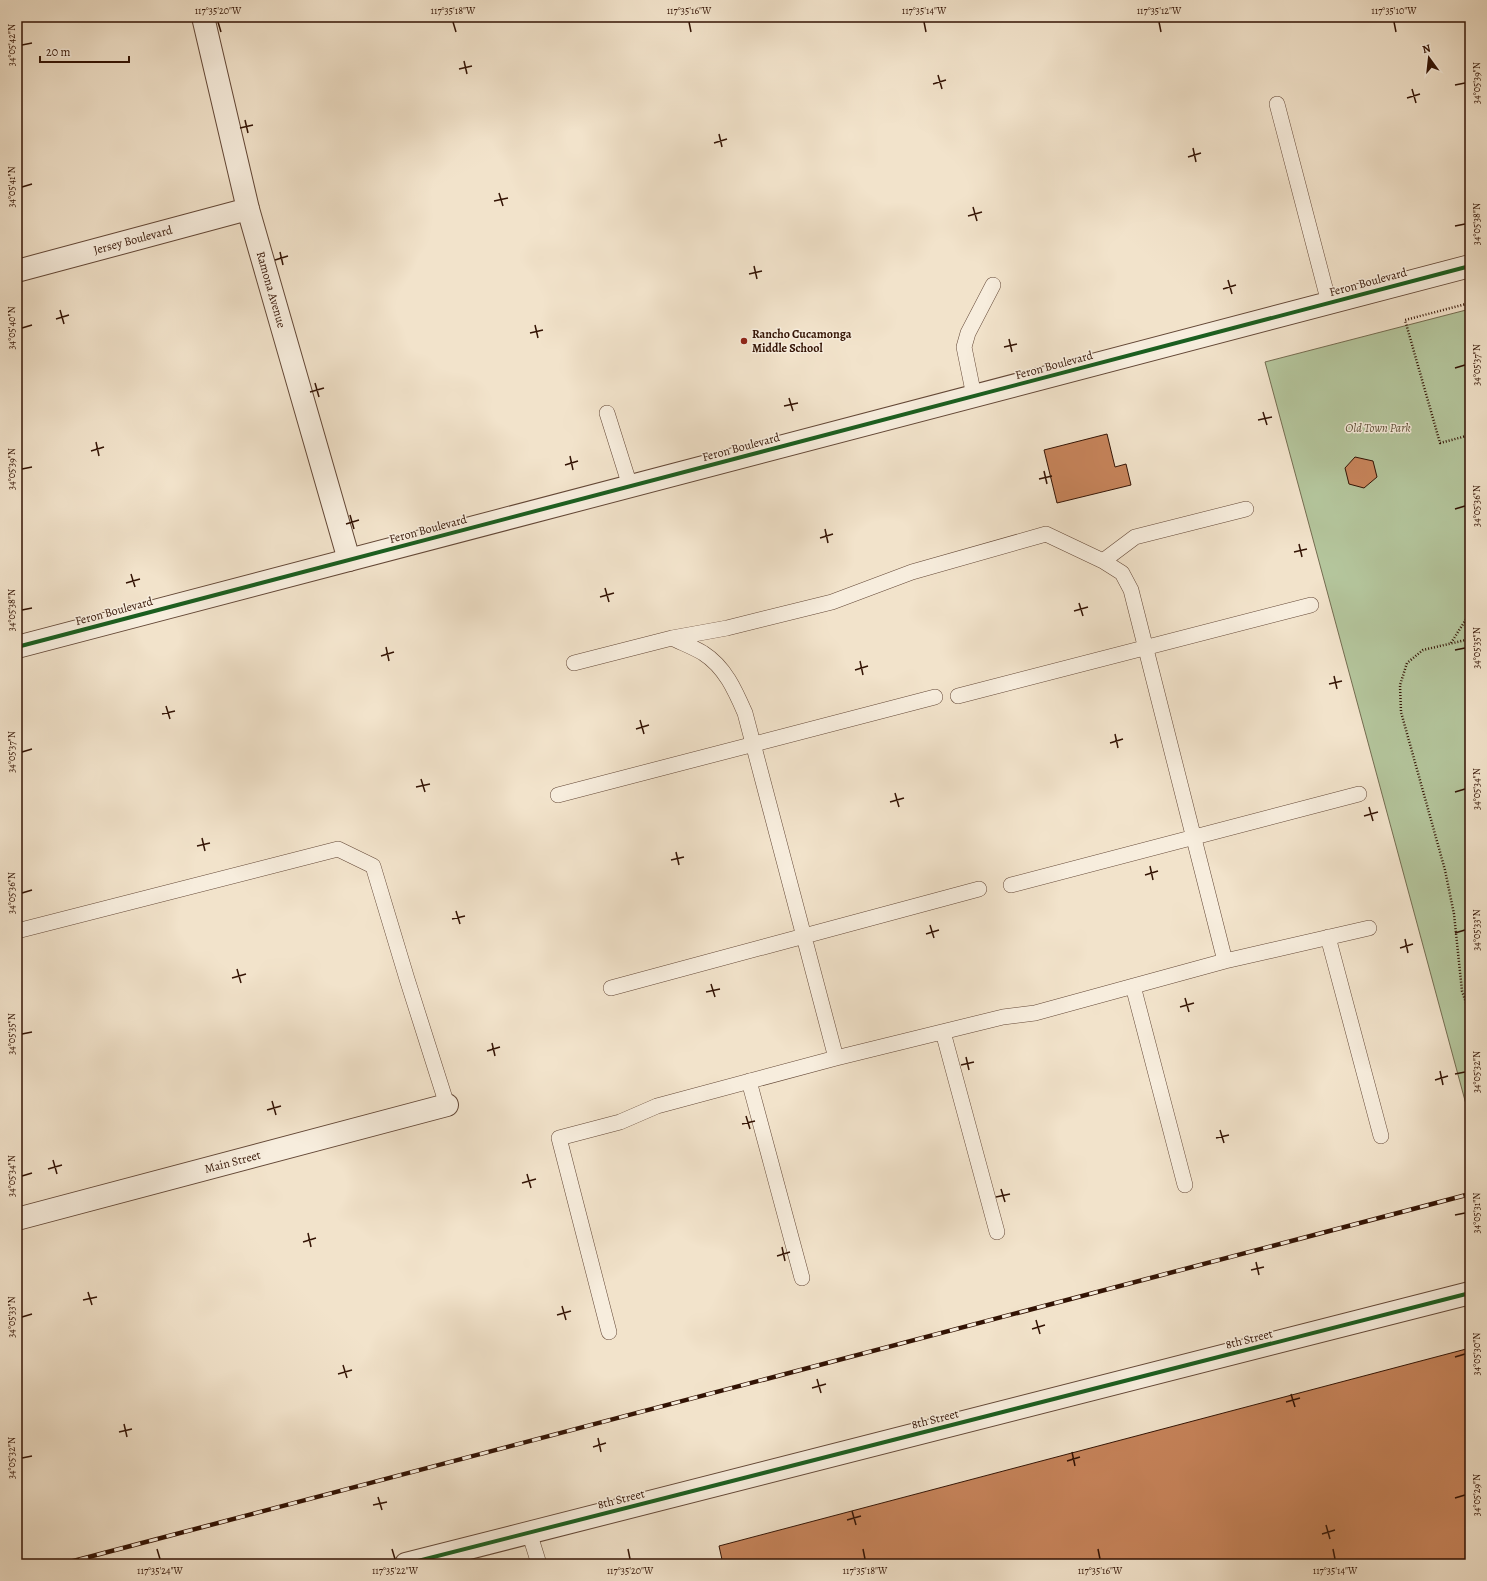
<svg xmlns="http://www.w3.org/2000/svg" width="1487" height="1581" font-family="Alegreya,serif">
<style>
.green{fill:#b4c59c;stroke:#746c50}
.building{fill:#c7845b;stroke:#331304}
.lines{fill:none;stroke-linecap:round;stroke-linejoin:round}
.service-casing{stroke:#634736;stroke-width:16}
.minor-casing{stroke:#634736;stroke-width:24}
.tertiary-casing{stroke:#634736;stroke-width:24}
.path{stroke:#331304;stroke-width:2.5;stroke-dasharray:1 2;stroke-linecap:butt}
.service{stroke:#f7eddd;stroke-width:15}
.minor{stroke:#f7eddd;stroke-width:22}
.tertiary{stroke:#f7eddd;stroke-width:22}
.rail-casing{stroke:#331304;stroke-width:4.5}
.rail{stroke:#f7eddd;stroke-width:3;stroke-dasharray:9;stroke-linecap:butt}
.cycleway-casing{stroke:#f7eddd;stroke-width:6}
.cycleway{stroke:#1b5e20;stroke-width:4}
.ticks{fill:none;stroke:#331304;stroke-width:1.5}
.poi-dot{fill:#8f2418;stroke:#f7eddd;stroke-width:1.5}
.labels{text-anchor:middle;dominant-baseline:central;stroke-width:3;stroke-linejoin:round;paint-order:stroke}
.street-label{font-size:12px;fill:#331304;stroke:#f7eddd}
.poi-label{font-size:12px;font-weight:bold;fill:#331304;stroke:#f7eddd;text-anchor:start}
.park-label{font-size:12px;font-style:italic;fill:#605139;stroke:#f7eddd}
.neatline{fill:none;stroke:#331304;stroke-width:1.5}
.ticks-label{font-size:10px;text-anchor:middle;fill:#331304}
</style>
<rect width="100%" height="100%" fill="#f2e3cb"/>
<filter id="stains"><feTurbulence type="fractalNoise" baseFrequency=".005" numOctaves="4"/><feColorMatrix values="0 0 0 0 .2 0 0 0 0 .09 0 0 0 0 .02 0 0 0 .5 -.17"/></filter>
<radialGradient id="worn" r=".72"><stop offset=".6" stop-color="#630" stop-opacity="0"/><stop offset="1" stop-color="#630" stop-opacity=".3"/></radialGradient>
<path class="green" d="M1470 309V1119L1265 362Z"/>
<path class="building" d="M1107 434 1115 467 1126 464 1131 485 1057 503 1044 450Z
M1355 457 1373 461 1377 477 1364 488 1349 484 1345 468Z
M1470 1348V1564H723L719 1546Z"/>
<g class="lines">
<g class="service-casing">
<path id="service" d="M1277 104 1329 303
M974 396 964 347 968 333 993 285
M607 413 630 486
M1103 561 1135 537 1246 509
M672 638C682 643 693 647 703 653 725 667 735 690 745 713L836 1058
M574 663 672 638 727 628 832 602 912 572 1046 534 1103 561 1122 573 1131 590 1225 961
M958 696 1311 605
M558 795 935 697
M1011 885 1359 794
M17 931 338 849 373 866 407 979 447 1105
M1328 937 1381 1136
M1133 986 1185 1185
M611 988 979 889
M943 1032 997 1232
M749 1081 802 1278
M609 1332 559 1138 620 1122 657 1106 836 1058 1003 1017 1035 1013 1225 961 1369 928
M529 1532 539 1564"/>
</g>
<g class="minor-casing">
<g id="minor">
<path id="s1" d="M203 17 248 209 349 560"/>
<path id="s2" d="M17 271 248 209"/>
<path d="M17 647 1470 266"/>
<path id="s3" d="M17 1219 447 1105"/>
</g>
</g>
<g class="tertiary-casing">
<path id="tertiary" d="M406 1564 1470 1293"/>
</g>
<path class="path" d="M1470 303 1405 320 1440 443 1470 435
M1470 639 1423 650 1407 663 1400 685 1401 712 1445 870 1454 914 1462 991 1470 1014
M1451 643 1470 613"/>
<use href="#service" class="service"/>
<use href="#minor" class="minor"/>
<use href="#tertiary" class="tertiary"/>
<g class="rail-casing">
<path id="rail" d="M62 1564 1470 1194"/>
</g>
<use href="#rail" class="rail"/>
<g class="cycleway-casing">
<path id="cycleway" d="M17 647 1470 266
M406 1564 1470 1293"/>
</g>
<use href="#cycleway" class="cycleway"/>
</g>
<path class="ticks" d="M218 22 221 32M453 22 456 32M689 22 691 32M924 22 926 32M1159 22 1161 32M1394 22 1396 32M22 45 32 43M464 61 467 74M459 69 472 66M938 75 942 89M933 84 946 80M1455 85 1465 83M1412 89 1416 103M1407 98 1420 94M245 120 248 133M240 128 253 125M719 134 722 147M714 143 727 139M1193 148 1196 162M1188 157 1201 153M22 187 32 184M499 193 503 206M494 201 508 198M973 207 977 221M968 216 982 212M1455 226 1465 224M280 252 283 265M275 260 288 256M754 266 757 279M749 274 762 271M1228 280 1232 294M1223 289 1236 285M60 310 64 324M56 319 69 315M535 325 538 338M22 328 32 325M530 333 543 330M1009 339 1012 352M1004 347 1017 344M1455 368 1465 365M315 383 319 397M310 392 324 388M789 398 793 411M784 406 798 403M1263 412 1267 425M1258 420 1272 417M96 442 99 456M91 451 104 447M570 456 573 470M565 465 578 461M22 469 32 467M1044 471 1047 484M1039 479 1052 476M1455 509 1465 506M350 515 354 529M346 524 359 520M825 529 828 543M820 538 833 534M1299 544 1302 557M1294 552 1307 549M131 574 135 587M126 583 140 579M605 588 609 602M600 597 614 593M1079 603 1083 616M22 610 32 608M1074 611 1088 607M386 647 389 661M1455 650 1465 648M381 656 394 652M860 661 863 675M855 670 868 666M1334 676 1337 689M1329 684 1342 681M166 706 170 719M162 714 175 711M640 720 644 734M636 729 649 725M1115 734 1118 748M1110 743 1123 739M22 752 32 749M421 779 425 792M416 787 430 784M1455 792 1465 789M895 793 899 807M890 802 904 798M1369 807 1373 821M1364 816 1378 812M202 838 205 851M197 846 210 843M676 852 679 865M671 860 684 857M1150 866 1153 880M1145 875 1158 871M22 893 32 890M456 911 460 924M452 919 465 916M930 925 934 938M1455 933 1465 930M926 934 939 930M1405 939 1408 953M1400 948 1413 944M237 969 241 983M232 978 246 974M711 984 715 997M706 992 720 989M1185 998 1189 1012M1180 1007 1194 1003M22 1034 32 1032M492 1043 495 1056M487 1051 500 1047M966 1057 969 1070M961 1065 974 1062M1440 1071 1443 1085M1455 1074 1465 1072M1435 1080 1448 1076M272 1101 276 1115M267 1110 281 1106M746 1116 750 1129M742 1124 755 1121M1220 1130 1224 1143M1216 1138 1229 1135M53 1160 57 1174M48 1169 62 1165M527 1174 531 1188M22 1176 32 1173M522 1183 536 1179M1001 1189 1005 1202M996 1197 1010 1194M1455 1215 1465 1213M308 1233 311 1247M303 1242 316 1238M782 1247 785 1261M777 1256 790 1252M1256 1262 1259 1275M1251 1270 1264 1267M88 1292 92 1305M83 1300 97 1297M562 1306 566 1320M557 1315 571 1311M22 1317 32 1314M1036 1320 1040 1334M1032 1329 1045 1325M1455 1357 1465 1354M343 1365 347 1378M338 1374 352 1370M817 1379 821 1393M812 1388 826 1384M1291 1394 1295 1407M1286 1402 1300 1398M124 1424 127 1437M119 1432 132 1429M598 1438 601 1452M593 1447 606 1443M1072 1452 1075 1466M22 1458 32 1456M1067 1461 1080 1457M378 1497 382 1510M1455 1498 1465 1495M373 1505 387 1502M852 1511 856 1525M847 1520 861 1516M1326 1525 1330 1539M1322 1534 1335 1530M157 1549 160 1559M392 1549 395 1559M628 1549 630 1559M863 1549 865 1559M1098 1549 1100 1559M1333 1549 1335 1559"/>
<circle class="poi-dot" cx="744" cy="341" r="4"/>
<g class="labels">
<g class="street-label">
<text stroke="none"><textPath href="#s2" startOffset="120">Jersey Boulevard</textPath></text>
<text transform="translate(1368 282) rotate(-15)">Feron Boulevard</text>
<text stroke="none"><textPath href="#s1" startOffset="281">Ramona Avenue</textPath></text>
<text transform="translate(1054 365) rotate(-15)">Feron Boulevard</text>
<text transform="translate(741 447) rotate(-15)">Feron Boulevard</text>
<text transform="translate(428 529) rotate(-15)">Feron Boulevard</text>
<text transform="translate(114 611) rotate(-15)">Feron Boulevard</text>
<text stroke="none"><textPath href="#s3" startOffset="223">Main Street</textPath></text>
<text transform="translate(1249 1339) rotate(-14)">8th Street</text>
<text transform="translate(935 1419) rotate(-14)">8th Street</text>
<text transform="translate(621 1499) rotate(-14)">8th Street</text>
</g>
<g class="poi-label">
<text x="752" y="334">Rancho Cucamonga<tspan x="752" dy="14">Middle School</tspan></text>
</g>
<g class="park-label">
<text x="1378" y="428">Old Town Park</text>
</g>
</g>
<rect width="1487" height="1581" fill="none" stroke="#f2e3cb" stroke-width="44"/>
<g transform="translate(1429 58) rotate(345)" stroke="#f7eddd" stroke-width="3" paint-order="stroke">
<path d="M0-3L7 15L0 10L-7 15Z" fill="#331304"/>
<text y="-6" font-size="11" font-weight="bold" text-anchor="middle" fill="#331304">N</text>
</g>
<path d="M40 56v6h89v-6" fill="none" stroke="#331304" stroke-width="2"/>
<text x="46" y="56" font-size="12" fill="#331304" stroke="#f7eddd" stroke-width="3" paint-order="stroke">20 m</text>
<rect x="22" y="22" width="1443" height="1537" class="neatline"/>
<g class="ticks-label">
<text x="218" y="14">117°35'20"W</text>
<text x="453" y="14">117°35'18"W</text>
<text x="689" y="14">117°35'16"W</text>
<text x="924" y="14">117°35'14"W</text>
<text x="1159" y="14">117°35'12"W</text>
<text x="1394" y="14">117°35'10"W</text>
<text transform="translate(11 45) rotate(-90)" y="4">34°05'42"N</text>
<text transform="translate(1476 83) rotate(-90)" y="4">34°05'39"N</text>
<text transform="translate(11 187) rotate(-90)" y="4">34°05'41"N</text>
<text transform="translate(1476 224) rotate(-90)" y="4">34°05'38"N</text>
<text transform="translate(11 328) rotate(-90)" y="4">34°05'40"N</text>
<text transform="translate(1476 365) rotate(-90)" y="4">34°05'37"N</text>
<text transform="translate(11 469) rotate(-90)" y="4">34°05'39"N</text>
<text transform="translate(1476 506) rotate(-90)" y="4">34°05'36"N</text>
<text transform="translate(11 610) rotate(-90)" y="4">34°05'38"N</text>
<text transform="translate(1476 648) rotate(-90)" y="4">34°05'35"N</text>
<text transform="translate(11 752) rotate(-90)" y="4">34°05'37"N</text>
<text transform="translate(1476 789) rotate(-90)" y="4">34°05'34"N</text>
<text transform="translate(11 893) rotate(-90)" y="4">34°05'36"N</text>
<text transform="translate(1476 930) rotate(-90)" y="4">34°05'33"N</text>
<text transform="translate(11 1034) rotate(-90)" y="4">34°05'35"N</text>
<text transform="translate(1476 1072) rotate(-90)" y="4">34°05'32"N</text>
<text transform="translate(11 1176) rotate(-90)" y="4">34°05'34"N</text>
<text transform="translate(1476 1213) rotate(-90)" y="4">34°05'31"N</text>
<text transform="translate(11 1317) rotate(-90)" y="4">34°05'33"N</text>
<text transform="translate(1476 1354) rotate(-90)" y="4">34°05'30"N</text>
<text transform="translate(11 1458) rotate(-90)" y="4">34°05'32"N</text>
<text transform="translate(1476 1495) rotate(-90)" y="4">34°05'29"N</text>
<text x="160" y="1574">117°35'24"W</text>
<text x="395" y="1574">117°35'22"W</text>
<text x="630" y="1574">117°35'20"W</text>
<text x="865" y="1574">117°35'18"W</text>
<text x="1100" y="1574">117°35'16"W</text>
<text x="1335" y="1574">117°35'14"W</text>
</g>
<rect width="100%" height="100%" filter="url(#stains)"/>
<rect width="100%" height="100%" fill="url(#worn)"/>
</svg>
